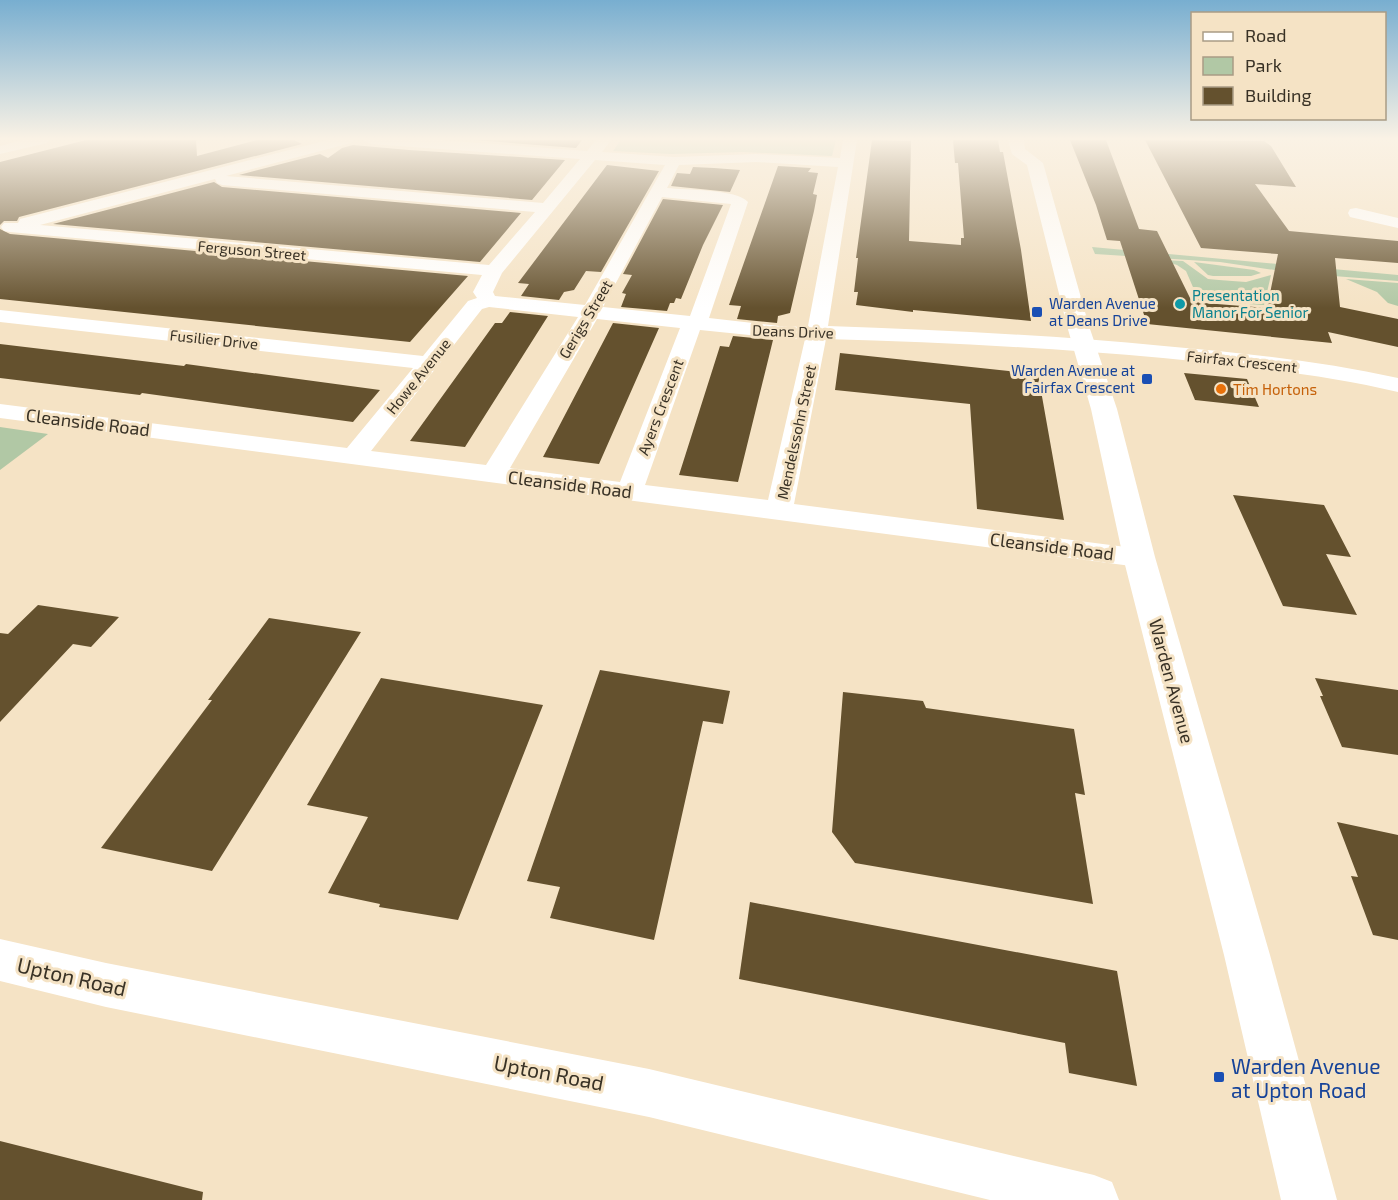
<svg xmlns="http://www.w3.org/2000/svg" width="1398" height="1200" font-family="'Exo 2',sans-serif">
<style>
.green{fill:#b1c8a5}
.building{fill:#64512e}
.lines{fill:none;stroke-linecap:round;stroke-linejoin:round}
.minor{fill:#fff;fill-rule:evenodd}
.secondary{fill:#fff;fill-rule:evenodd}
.culture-dot{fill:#0f9aa8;stroke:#f5e3c5;stroke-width:2}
.transit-dot{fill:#1a4fb4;stroke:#f5e3c5;stroke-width:2}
.food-dot{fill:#e8710a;stroke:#f5e3c5;stroke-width:2}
.labels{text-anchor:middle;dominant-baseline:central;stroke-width:6;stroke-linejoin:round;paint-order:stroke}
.far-street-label{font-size:15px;fill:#383125;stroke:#f5e3c5}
.far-culture-label{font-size:15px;fill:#0d838f;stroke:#f5e3c5;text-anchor:start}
.far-transit-label{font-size:15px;fill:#164399;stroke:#f5e3c5;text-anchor:start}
.far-food-label{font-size:15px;fill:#c56008;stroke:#f5e3c5;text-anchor:start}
.street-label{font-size:18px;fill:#383125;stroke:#f5e3c5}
.near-street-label{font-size:21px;fill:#383125;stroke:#f5e3c5}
.near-transit-label{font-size:21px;fill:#164399;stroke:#f5e3c5;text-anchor:start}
</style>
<rect width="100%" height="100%" fill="#f5e3c5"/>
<path class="green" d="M621 140H836L832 156 743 152 671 154 613 151Z
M1092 247 1398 275V281L1295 273 1220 262 1095 254Z
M1161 260 1183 261 1208 279 1219 280 1246 282 1271 275 1264 305 1199 301 1186 271 1177 265Z
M1194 262 1254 270 1261 273 1251 276H1213L1208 275Z
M1346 279 1398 283V306L1388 303 1377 292Z
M0 427 48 434 0 470Z"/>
<path class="building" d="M86 140H196L197 156 257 140H294L302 144 19 217 17 221H4L0 225V162Z
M474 140H582L576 148Z
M872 140 911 141 909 241 961 245V238H964L958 163H955L953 140H998L1000 152H1003L1021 250 1031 321 913 310V312L856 305 858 292H854L858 258H856Z
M1070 140H1106L1139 229 1157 231 1192 302 1267 308 1278 254 1201 248 1145 140 1264 141 1271 146 1296 187 1255 184 1289 231 1398 241V263L1335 258 1340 307 1398 319V347L1328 332 1332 343 1147 324 1120 241 1107 240 1096 205Z
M353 145 409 150 565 160 532 200 239 175 320 154 328 158 342 148Z
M607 165 659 171 601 272 586 271 574 290 564 292 559 300 521 296 529 284 518 283Z
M778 166 811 168 808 172 818 173 813 194 817 195 814 211 790 313 778 316 777 323 737 319 741 306 729 305Z
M693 167 714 168 740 170 730 192 671 186 677 173 690 174Z
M214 182 222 187 521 213 480 262 53 224Z
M663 199 723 205 703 245 681 299 676 298 674 303H670L667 311 621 307 626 294 622 293 632 275 623 274Z
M0 229 10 234 468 276 410 342 0 299Z
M510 312 548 316 465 447 410 441 495 323H502Z
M613 323 659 328 599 464 543 457Z
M733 336 773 340 738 482 679 475 720 346 729 347Z
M0 344 184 366 186 364 380 390 353 422 142 393 140 395 0 378Z
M840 353 1038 374 1064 520 977 509 970 404 835 390Z
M1184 373 1247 379 1259 407 1195 400Z
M1233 495 1324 505 1351 557 1326 554 1357 615 1283 606Z
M38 605 119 617 91 647 73 644 0 722V633L8 634Z
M269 618 361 632 212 871 101 848 212 700H208Z
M600 670 730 691 723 724 703 721 654 940 550 918 560 887 527 881Z
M381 678 543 705 458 920 379 907 380 904 328 893 368 817 307 805Z
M1315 678 1398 690V755L1342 747 1320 696H1323Z
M843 692 923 701 926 708 1074 729 1085 795 1075 793 1093 904 855 863 832 832Z
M1337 822 1398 835V940L1373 935 1351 876 1358 877Z
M750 902 1117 971 1137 1086 1069 1073 1065 1043 739 979Z
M0 1141 203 1192 202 1200H0Z"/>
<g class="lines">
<path class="minor" d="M22 140H49L47 143 0 154V146Z
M328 140H353L351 143 226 176 543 203 580 159 371 144 364 140H438L587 151 596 140H611L602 152 674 157 756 154 840 158 843 140H857L828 326C940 330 1052 335 1164 346 1243 353 1321 361 1398 378V392C1321 374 1242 366 1163 358 1051 348 939 342 826 339L794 504 1149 550 1153 557 1149 564 1139 567 0 418V404L347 448 413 368 0 322V310L423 356 468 301 477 298 473 292 482 275 10 232 4 231 1 227 4 223H18L20 219ZM595 160 665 165 585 305 495 296 493 292 502 273ZM756 162 838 167 808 326 788 327 709 318 748 202C737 189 685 190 667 188L679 165ZM215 179 217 183 222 185 535 212 489 265 40 225ZM662 197 731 204 690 316 603 307ZM489 307 578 317 486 465 371 451 482 309ZM597 319 680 328 620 482 510 468ZM700 330 788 339H805L768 500 645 485Z
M1356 208 1398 218V228L1350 217 1348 213 1350 209Z
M0 939 106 963 649 1069 1094 1175 1112 1182 1119 1200H990L649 1117 106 1007 0 981Z"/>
<path class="secondary" d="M1008 140H1024L1025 149 1043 163 1089 326 1117 409 1155 557 1270 955 1337 1200H1281L1224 955 1123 557 1091 409 1067 326 1027 165 1012 154Z"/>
</g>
<linearGradient id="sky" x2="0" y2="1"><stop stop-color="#78aed0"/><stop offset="0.45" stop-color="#faf2e5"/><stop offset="1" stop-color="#faf2e5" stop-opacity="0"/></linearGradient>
<rect width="1398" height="308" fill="url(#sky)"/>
<circle class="culture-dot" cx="1180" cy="304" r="6"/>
<g class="transit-dot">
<rect x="1031" y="306" width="12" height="12" rx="3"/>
<rect x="1141" y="373" width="12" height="12" rx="3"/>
<rect x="1213" y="1071" width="12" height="12" rx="3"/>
</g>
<circle class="food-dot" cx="1221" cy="389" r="6"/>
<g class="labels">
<g class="far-street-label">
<text transform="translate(252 250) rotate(5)">Ferguson Street</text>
<text transform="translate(585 319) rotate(-59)">Gerigs Street</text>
<text transform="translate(793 331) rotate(2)">Deans Drive</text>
<text transform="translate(214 339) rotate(6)">Fusilier Drive</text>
<text transform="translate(1242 361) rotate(6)">Fairfax Crescent</text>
<text transform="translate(418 376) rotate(-51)">Howe Avenue</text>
<text transform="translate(660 407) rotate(-69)">Ayers Crescent</text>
<text transform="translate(796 432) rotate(-78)">Mendelssohn Street</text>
</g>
<g class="far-culture-label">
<text x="1192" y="295">Presentation<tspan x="1192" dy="17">Manor For Senior</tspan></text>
</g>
<g class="far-transit-label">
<text x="1049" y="303">Warden Avenue<tspan x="1049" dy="17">at Deans Drive</tspan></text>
<text x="1135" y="370" text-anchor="end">Warden Avenue at<tspan x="1135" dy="17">Fairfax Crescent</tspan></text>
</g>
<g class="far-food-label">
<text x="1233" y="389">Tim Hortons</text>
</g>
<g class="street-label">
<text transform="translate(88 422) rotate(7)">Cleanside Road</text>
<text transform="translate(570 484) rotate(7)">Cleanside Road</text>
<text transform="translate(1052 546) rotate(7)">Cleanside Road</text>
<text transform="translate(1172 681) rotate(75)">Warden Avenue</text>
</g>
<g class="near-street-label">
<text transform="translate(72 976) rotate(13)">Upton Road</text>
<text transform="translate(549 1072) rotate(11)">Upton Road</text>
</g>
<g class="near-transit-label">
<text x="1231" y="1065">Warden Avenue<tspan x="1231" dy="24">at Upton Road</tspan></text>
</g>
</g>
<rect x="1191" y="12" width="195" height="108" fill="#f5e3c5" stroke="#a99c85" stroke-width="1.5"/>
<rect x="1203" y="32" width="30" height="9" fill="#ffffff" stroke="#a99c85" stroke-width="1.5"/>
<text x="1245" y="42" font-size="18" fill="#383125">Road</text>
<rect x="1203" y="57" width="30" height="18" fill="#b1c8a5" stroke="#a99c85" stroke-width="1.5"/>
<text x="1245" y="72" font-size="18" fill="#383125">Park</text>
<rect x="1203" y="87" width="30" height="18" fill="#64512e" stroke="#a99c85" stroke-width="1.5"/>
<text x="1245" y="102" font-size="18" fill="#383125">Building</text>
</svg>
